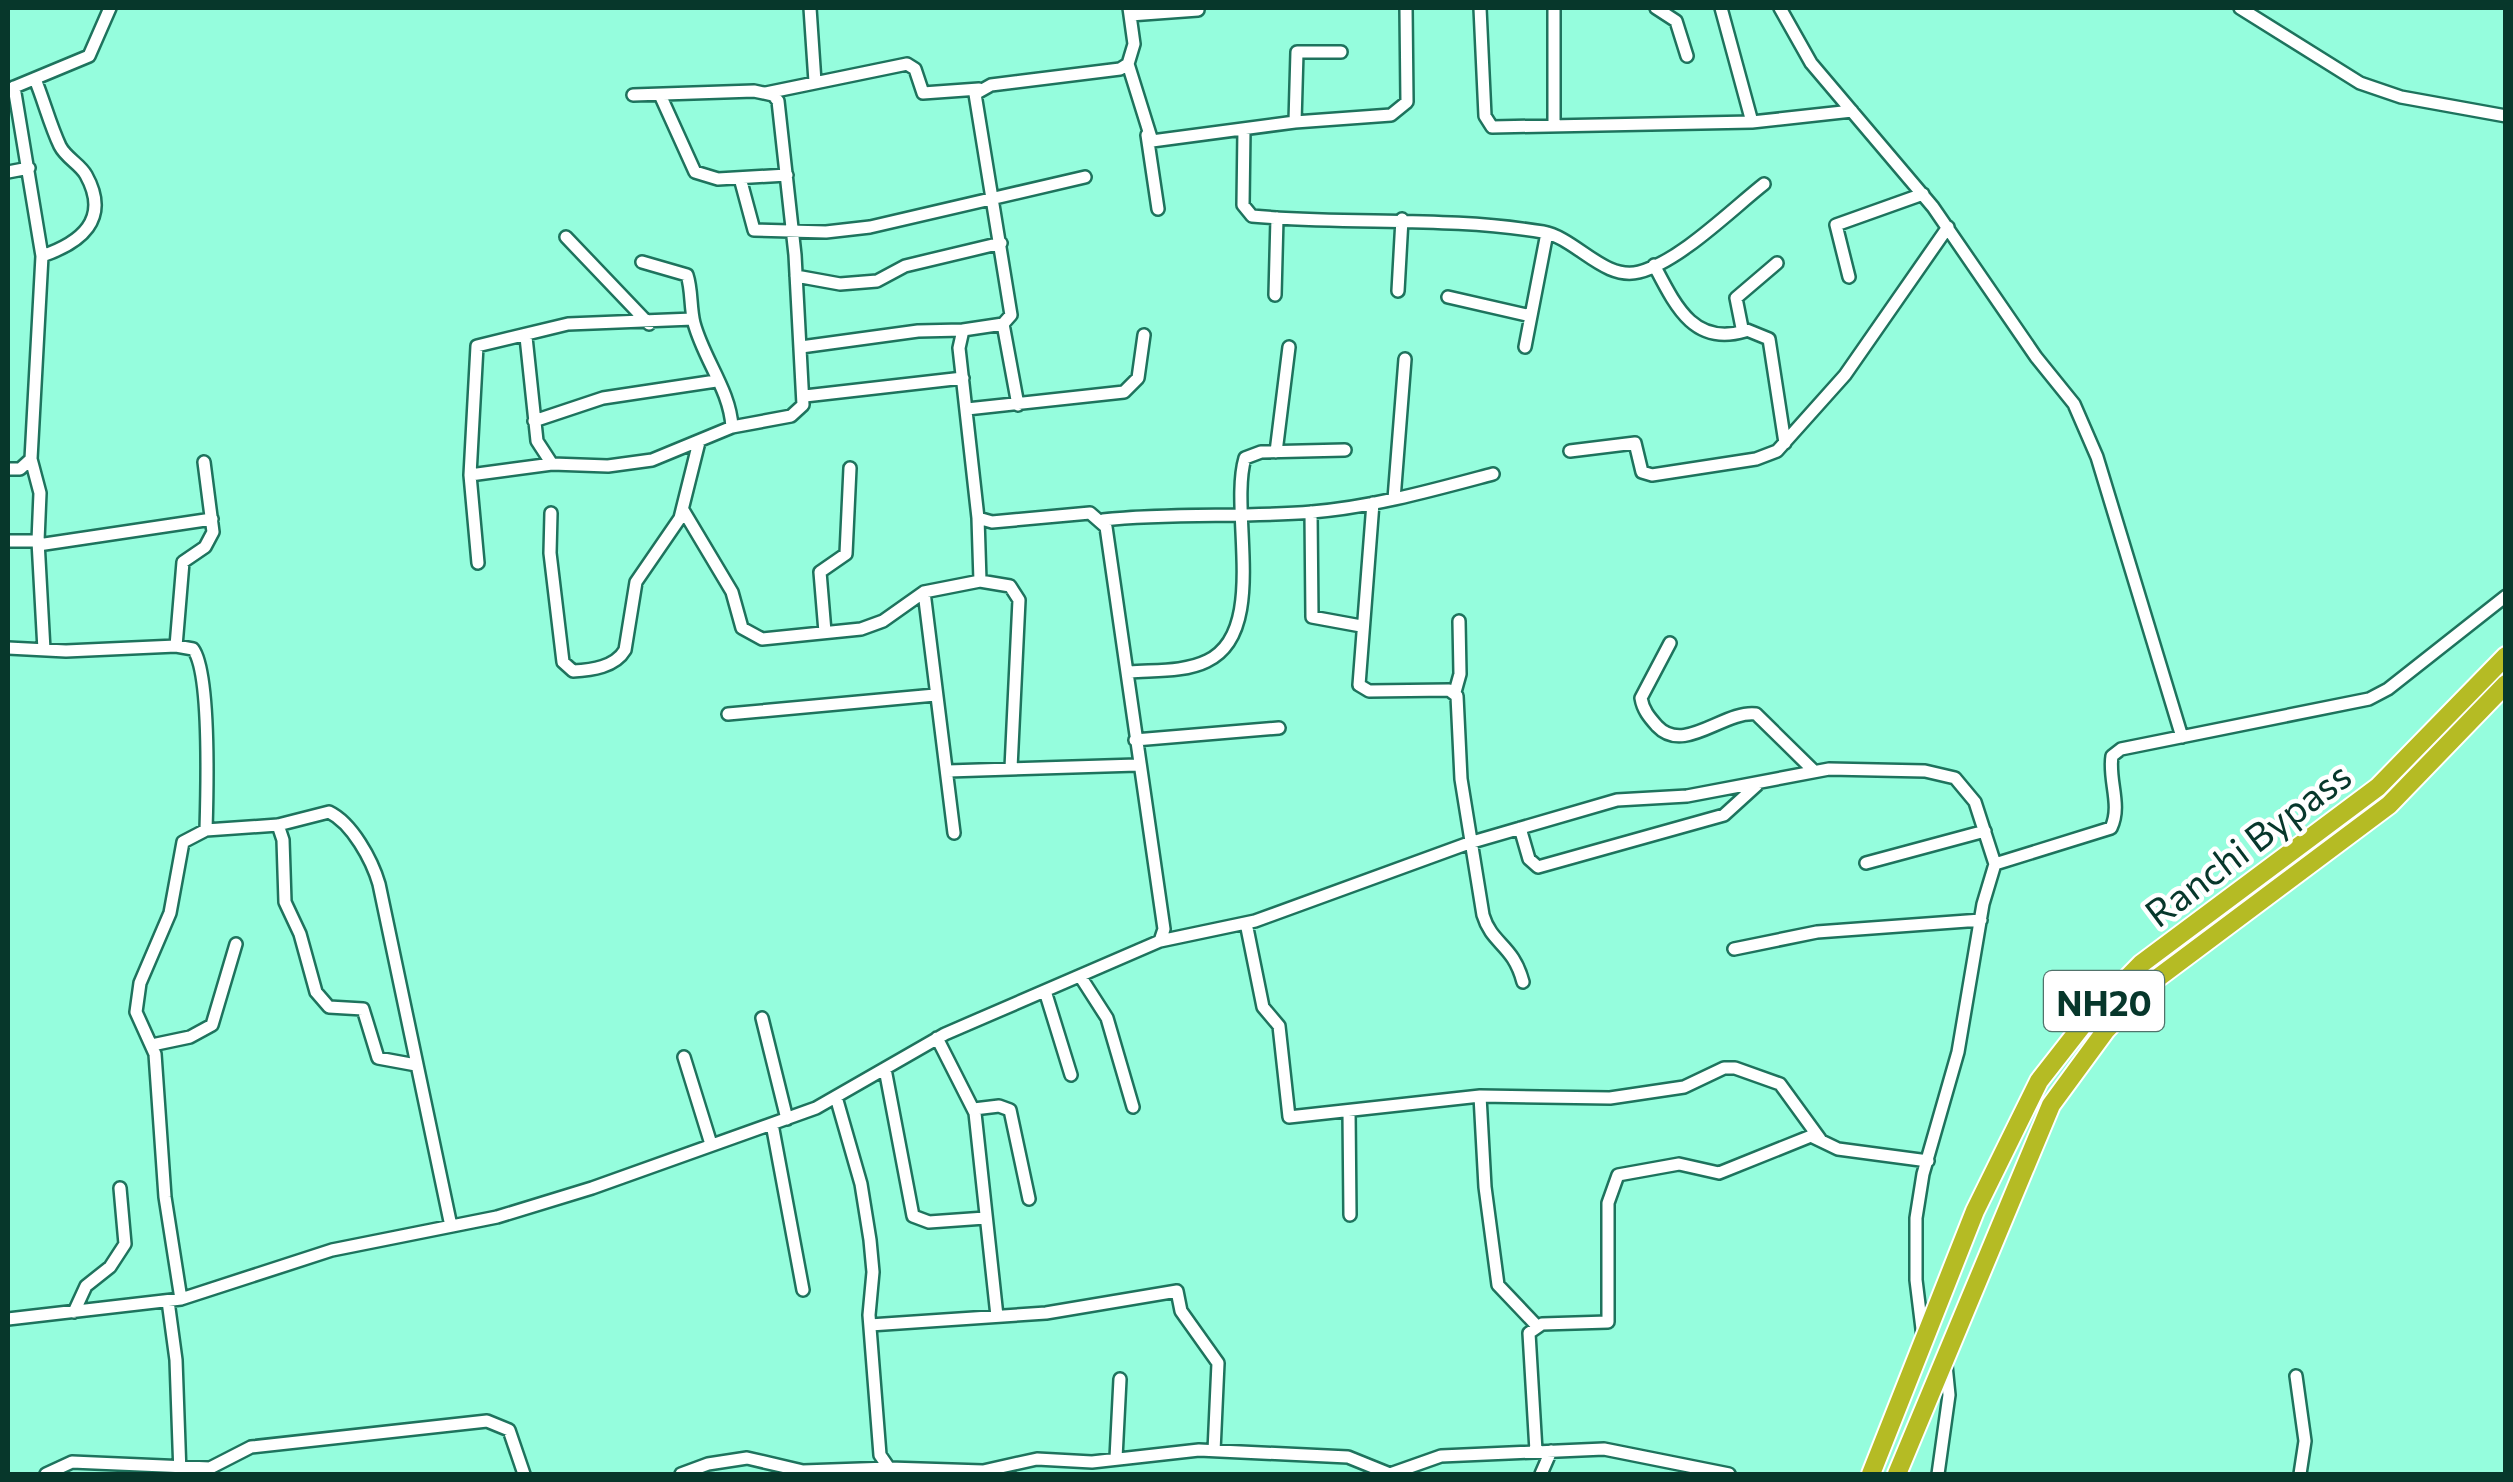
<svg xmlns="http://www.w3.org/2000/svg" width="2513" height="1482" font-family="Commissioner,sans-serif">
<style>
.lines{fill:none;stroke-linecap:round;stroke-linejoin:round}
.minor-casing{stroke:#1e735d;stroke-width:16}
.highway-casing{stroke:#fff;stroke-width:22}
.minor{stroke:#fff;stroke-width:11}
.highway{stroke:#b5bb24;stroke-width:18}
.labels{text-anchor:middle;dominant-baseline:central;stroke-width:9;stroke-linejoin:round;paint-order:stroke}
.shield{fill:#fff;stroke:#51736b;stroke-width:2.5}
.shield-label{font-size:35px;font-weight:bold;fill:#07372b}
.street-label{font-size:38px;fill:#07372b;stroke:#fff}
</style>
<rect width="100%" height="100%" fill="#95fddd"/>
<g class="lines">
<g class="minor-casing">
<path id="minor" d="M810 8 815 82
M1480 8 1485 116 1492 127 1752 122 1852 111
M1554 8V126
M1656 8 1676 21 1687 56
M1721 8 1752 122
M1780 8 1811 63 1933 207 2036 357 2074 404 2097 457 2182 737
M2240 8 2360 83 2401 97 2506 116
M1130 15 1198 10
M1128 64 1152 141 1295 122 1391 115 1407 102 1406 8
M35 79C44 101 50 125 60 146 66 158 80 164 86 175 111 220 80 243 42 256
M12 88 89 56 110 8
M766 93 907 64 915 69 923 93 979 89
M661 97 695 172 718 179 787 175
M1295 122 1297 52H1341
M1244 129 1243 205 1252 216C1350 225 1446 216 1543 232 1576 238 1604 281 1639 272 1679 262 1731 210 1764 184
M1147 135 1158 209
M8 172 29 168
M740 178 754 230 826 232 870 227 1085 177
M566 237 649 324
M642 262 687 275C692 290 690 307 694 323 704 360 730 390 732 427
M1777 263 1736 298 1742 328 1769 339 1785 443
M1654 265C1676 307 1694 346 1745 331
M796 276 840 284 877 281 905 266 1001 243
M1849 277 1836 225 1923 194
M1398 291 1402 219
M1275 295 1277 218
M1448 297 1531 316
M1003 324 1018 405
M526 337 537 441 552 464
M801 347 918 331 963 330
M1525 347 1547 233
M805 396 963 378
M967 409 1124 392 1138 378 1144 335
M534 421 603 398 716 381
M1570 451 1635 443 1642 472 1652 475 1756 459 1777 451 1845 375 1948 227
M1276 452 1289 347
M31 459 40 493 38 541 44 650
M8 469H20L31 459 42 256 14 87
M470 475 552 464 608 466 652 460 732 427 791 416 803 405 795 255 778 101 773 95 754 91 633 95
M1394 499 1405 359
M1373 503 1359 685 1369 691 1449 690 1457 696 1461 779 1483 915C1492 945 1513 944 1523 982
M683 510 732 592 742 628 762 639 861 629 883 621 924 592 980 581 978 518
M1311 512 1312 617 1361 626
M551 513 550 553 563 662 573 671C592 670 615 667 625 650L636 582 680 518 699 442
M1103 520C1173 512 1242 518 1312 512 1373 507 1433 490 1493 474
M8 541H38
M38 545 212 519
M478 563 470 475 477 346 568 324 693 319
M980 581 1010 586 1019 600 1011 768
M924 592 954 833
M825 632 820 572 846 554 850 468
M1670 643 1641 698C1643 710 1649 717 1657 726 1684 755 1724 710 1756 714L1814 771
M176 646 183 562 205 547 213 532 204 462
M8 648 66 651 176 646 193 649C211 673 207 796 206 830
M1130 672C1154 670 1185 672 1207 661 1269 632 1229 512 1245 458L1261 452 1345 450
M1455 692 1460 674 1459 621
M728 714 935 695
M1135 740 1279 728
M948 771 1137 765
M278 825 283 840 285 902 300 934 316 992 329 1007 363 1009 378 1058 416 1065
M1520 828 1529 859 1538 867 1724 815 1757 785
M1866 863 1985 831
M1246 923 1263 1007 1279 1026 1289 1117 1480 1096 1610 1098 1684 1087 1724 1068H1735L1780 1084 1820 1139
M1160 941 1255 921 1469 843 1617 800 1687 796 1829 769 1925 771 1955 778 1975 802 1995 864
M1734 949 1817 932 1981 920
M1080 976 1107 1018 1133 1107
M1045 991 1071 1075
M762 1018 787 1119
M937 1038 975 1113 997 1316
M152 1045 190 1037 212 1025 236 944
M684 1057 711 1144
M885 1069 913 1216 929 1222 985 1218
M1480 1096 1485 1187 1498 1285 1536 1325
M836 1097 861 1184 870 1240 873 1272 869 1315 880 1455 889 1468 983 1471 1037 1459 1092 1462 1199 1450 1348 1457 1390 1474 1441 1456 1604 1449 1729 1474
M974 1109 999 1106 1010 1110 1029 1199
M1349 1111 1350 1215
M772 1124 803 1290
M181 1299 165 1197 155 1054 136 1012 140 983 170 913 183 842 206 830 278 825 329 812C352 823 372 860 379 884L451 1226
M168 1301 176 1360 180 1474
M74 1312 86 1286 110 1267 125 1244 120 1188
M8 1319 181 1299 332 1250 497 1217 592 1188 816 1108 945 1034 1160 941 1164 929 1106 527 1090 513 992 522 978 518 959 348 963 330 1003 324 1011 315 975 94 991 85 1120 69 1128 64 1134 44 1129 8
M870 1325 1046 1313 1177 1291 1181 1311 1218 1363 1214 1451
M1923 1337 1916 1280V1218L1923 1174 1958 1052 1983 904 1995 864 2111 828C2122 805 2108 780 2112 756L2121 749 2369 699 2388 689 2506 596
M2296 1376 2305 1441 2300 1474
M1536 1451 1529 1333 1542 1324 1608 1322V1203L1618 1175 1679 1164 1719 1173 1811 1136 1838 1149 1928 1161
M1116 1458 1120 1379
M46 1474 72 1462 210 1468 251 1447 487 1421 509 1430 524 1474
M681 1474 708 1464 747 1458 803 1471 889 1468
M1541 1474 1551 1451
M1938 1474 1949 1395 1946 1365"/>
</g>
<g class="highway-casing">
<path id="highway" d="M1871 1474 1975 1211 2039 1081 2089 1017 2141 964 2378 787 2506 656
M1897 1474 2051 1105 2106 1030 2151 983 2389 805 2506 684"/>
</g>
<use href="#minor" class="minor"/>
<use href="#highway" class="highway"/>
</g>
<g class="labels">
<rect class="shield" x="2044" y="971" width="120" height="60" rx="8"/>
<g class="shield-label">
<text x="2104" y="1001">NH20</text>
</g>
<g class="street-label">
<text transform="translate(2247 843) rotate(-37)">Ranchi Bypass</text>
</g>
</g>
<rect width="2513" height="1482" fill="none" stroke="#07372b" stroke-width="20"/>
</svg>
